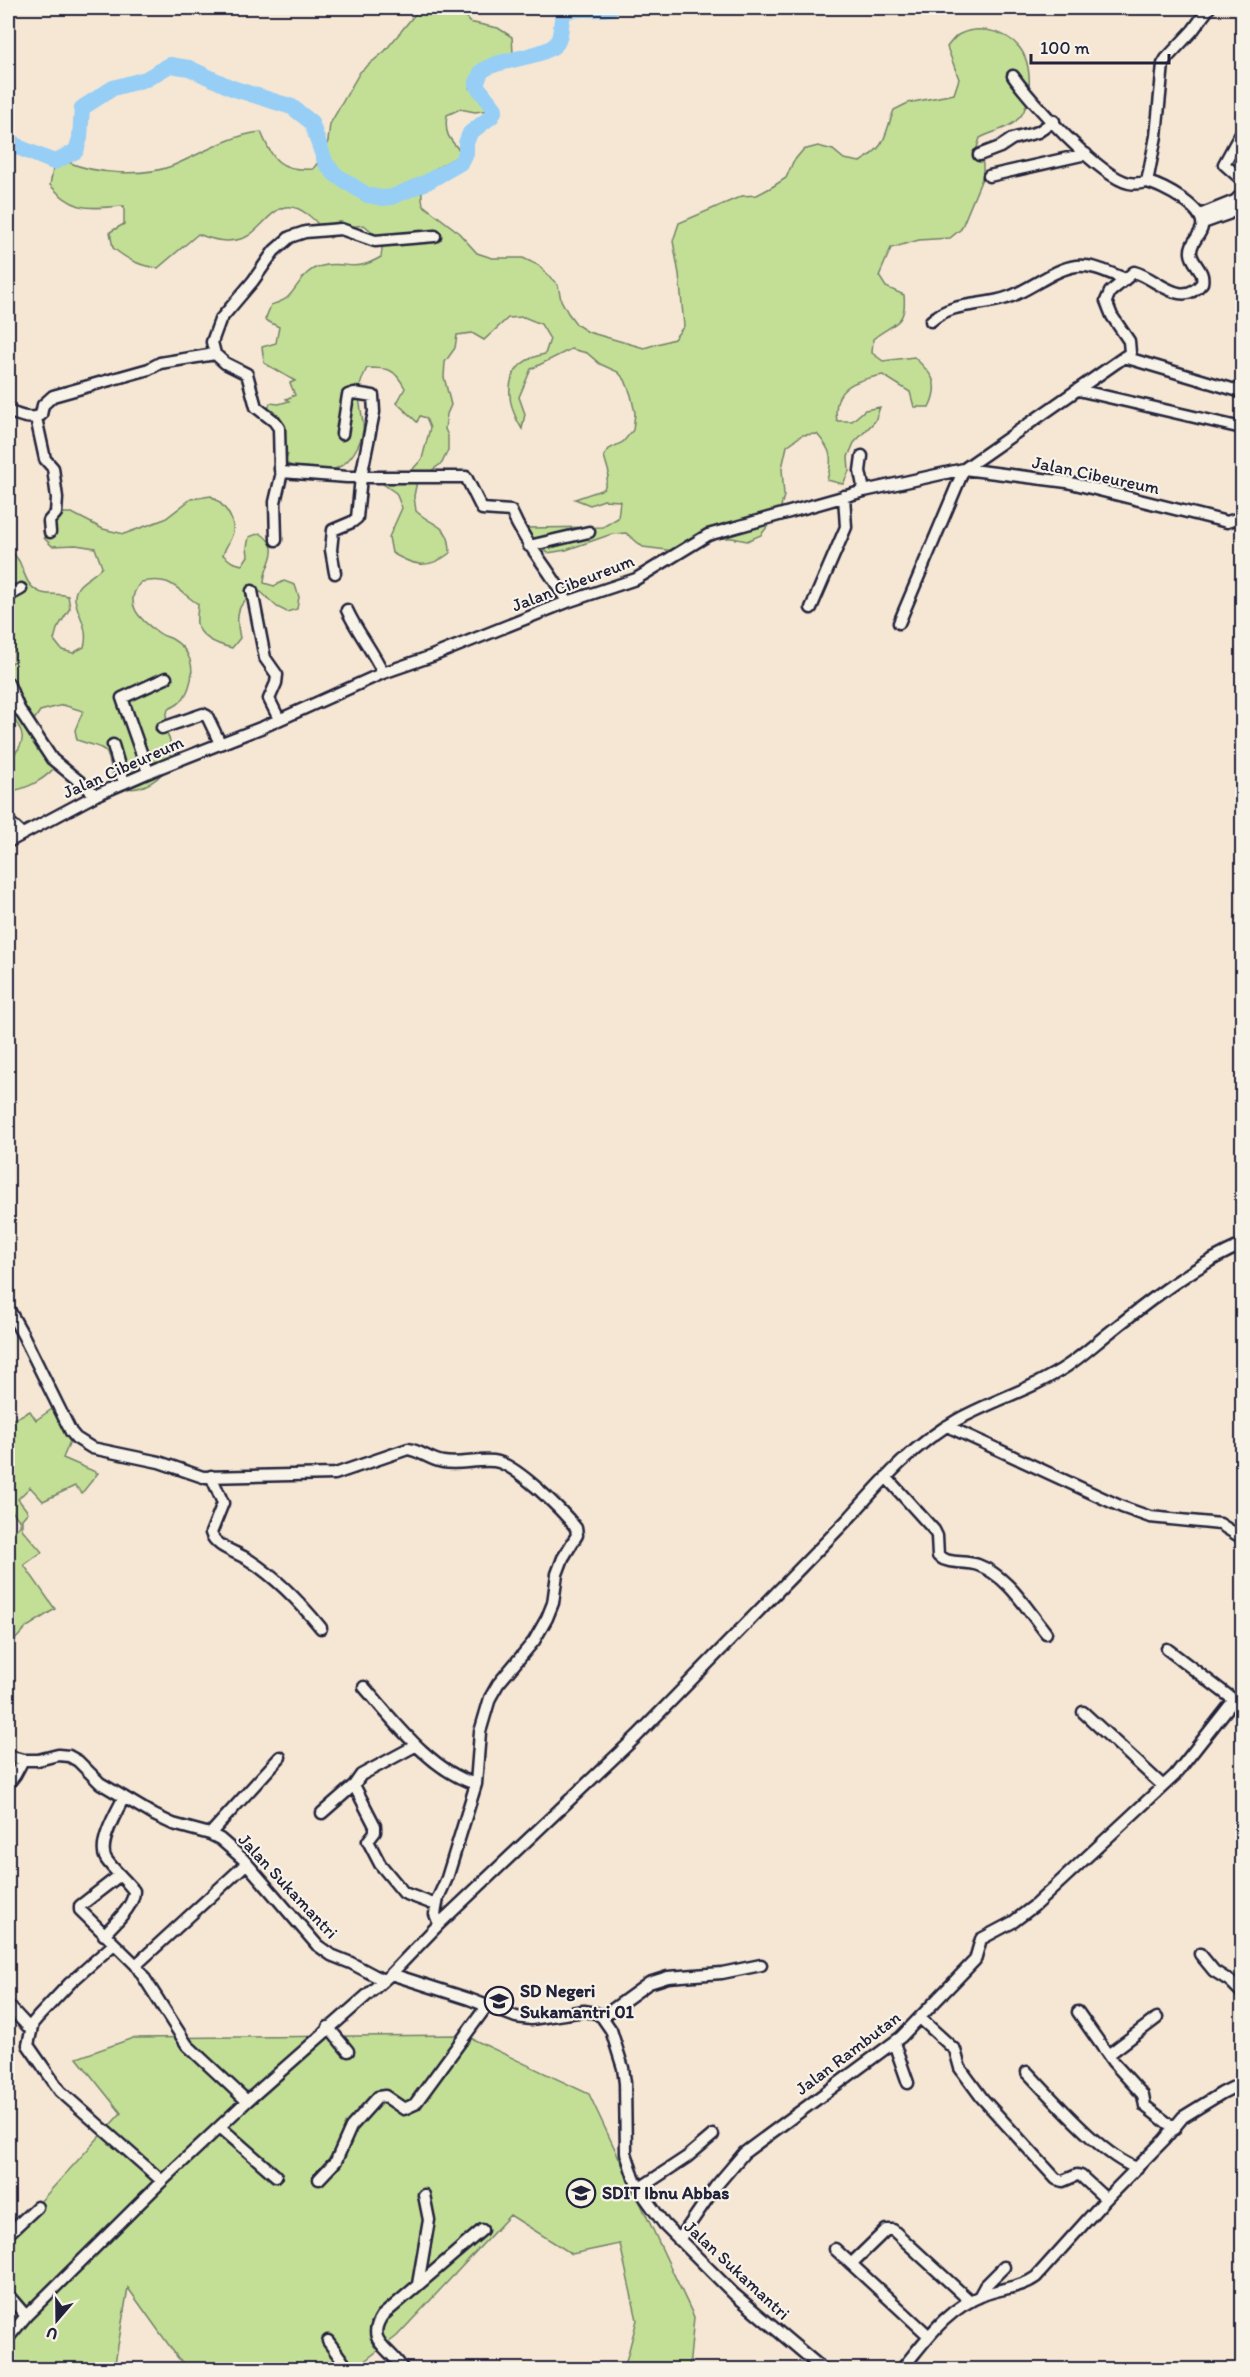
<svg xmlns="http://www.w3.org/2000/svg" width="1250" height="2377" font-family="Itim,sans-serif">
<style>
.green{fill:#c3df96;stroke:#728068;stroke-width:1.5}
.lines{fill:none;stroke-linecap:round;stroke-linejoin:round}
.river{stroke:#96cef6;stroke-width:16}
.minor-casing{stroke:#22223b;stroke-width:15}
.minor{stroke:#f7f3e8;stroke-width:10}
.labels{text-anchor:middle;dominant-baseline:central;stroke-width:4.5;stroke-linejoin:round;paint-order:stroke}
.street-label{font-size:18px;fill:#22223b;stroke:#f7f3e8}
.poi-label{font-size:18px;font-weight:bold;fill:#22223b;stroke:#f7f3e8;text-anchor:start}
</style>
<rect width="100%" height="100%" fill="#f6e7d4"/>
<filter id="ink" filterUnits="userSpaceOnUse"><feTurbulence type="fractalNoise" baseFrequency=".0167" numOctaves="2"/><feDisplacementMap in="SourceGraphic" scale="12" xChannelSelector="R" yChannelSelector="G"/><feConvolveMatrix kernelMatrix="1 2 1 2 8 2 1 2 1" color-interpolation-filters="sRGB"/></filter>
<g filter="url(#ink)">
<path class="green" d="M420 8H463L469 22 498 28 512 37 513 53C485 63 478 57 469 88L481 97 490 110 475 112 460 109 447 115C444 134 449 139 462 153 439 170 416 168 423 205L457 231 477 253 492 258H523L538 265 558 285 561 300 568 313 577 325 588 332 644 348 674 339 684 326 679 274 673 241 679 223 742 196 757 195 772 187 786 178 793 162 803 150 818 146 833 150 844 159 860 162C888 145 883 138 894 110L908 103 954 94 959 79 947 47C951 42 955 36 960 34 979 25 1006 31 1019 47 1029 59 1030 76 1029 91 1028 101 1026 110 1020 117 1010 129 993 131 980 138L976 151 983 164V176L961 229 950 238 919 240 891 248 879 276 886 287 904 295C907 326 893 322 873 339L872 353 883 361 914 357C932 374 941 383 929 407H914L910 392 883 375C854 380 831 388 837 421H852L865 410 880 407 875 421 854 443 848 457 849 471 843 484 827 480C833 458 832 451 817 434L802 435 787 446 782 468 784 496 780 510 761 535 747 541 732 538H717L675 551 643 547 626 533 612 534 566 550 548 553 534 544 527 528 603 527 618 518 620 501 604 500 590 505 575 499 604 489 609 473 604 456 609 449 623 442 633 430 635 413 631 395 625 380 618 372 600 364 587 353 571 349 531 369 519 397 525 414 522 429C503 398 503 362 545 354L550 339 541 324 524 317 508 318 484 340 472 333 457 335 455 348 445 362 444 377 451 405 447 414 445 429 448 436V450L442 463 417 481 414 496 416 511C434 528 450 523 450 553 428 570 414 566 392 553L389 537 402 508 396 493 383 484 396 475 411 471 422 459 430 428 426 418 420 416 417 422 397 403 405 388C394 368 389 368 367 368 354 394 360 398 363 423 364 431 361 440 358 446 343 475 326 471 298 472L300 469 285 463 288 454 278 447 273 431 265 418 270 403 279 404 289 401 286 399 295 395 290 383 295 381 264 363 262 347 276 343 279 327 265 320 271 305C277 303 284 301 288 297 299 286 304 269 322 266 347 260 352 274 381 257L383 241 364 225 349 227 330 238C323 230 316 220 307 214 276 191 266 229 244 238 228 244 213 240 198 234L158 268C140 266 128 260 113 248L110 232 124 224V206C90 208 75 213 50 185L53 169 68 162C95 174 143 177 172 166 201 154 230 135 261 132 273 160 279 171 313 169L322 157 328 141 330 124 360 72 385 51Z
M211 496C222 503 235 517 233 532 232 539 225 547 223 555L232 562 242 565 248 556 247 547 249 537 260 533C285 550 264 562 264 583L274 586 284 581 295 585 299 597 297 609 287 612 277 607 261 592C236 600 235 615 240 638L232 648C219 645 201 639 197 624 196 618 198 610 198 604 174 588 173 576 141 582 122 604 140 620 159 633 163 636 168 637 172 639 190 649 196 668 189 687 185 698 180 705 168 709 167 715 164 722 165 728 165 732 169 736 170 741 173 762 164 778 144 786 132 791 124 789 114 781 106 744 111 751 77 740L75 730 83 711 63 705 40 711 34 720C39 739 55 746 59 762 48 778 27 790 8 791V760C28 744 26 730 8 714V665L14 661V650L8 642V546C11 551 16 556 19 561 24 571 26 584 36 590 45 597 57 592 68 596L70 608 57 629 54 640 62 650 73 653 84 647C92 621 64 602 80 585 87 578 95 575 102 567L95 548 76 545 52 546 44 538 47 528 61 513H72L103 529 124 534 165 519 191 499Z
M52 1409 70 1441 63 1458 98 1473 82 1493 75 1486 43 1501 30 1487 18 1499 28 1512 22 1519V1529L42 1552 24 1565 55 1609 27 1627 8 1647V1549L14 1544 9 1535 20 1526V1521L8 1506V1412L12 1420 30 1411 36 1420Z
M464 2035 589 2094 694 2317 689 2369H624L637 2320 620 2244 572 2254 510 2215 397 2336 354 2369H192L178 2358 128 2288 114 2369 8 2370V2224L29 2214 121 2113 77 2058 133 2038Z"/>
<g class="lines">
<path class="river" d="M8 139 20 148 54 162 76 151 80 138 82 108 113 88 146 79 170 65 189 68 232 88 292 107 311 122 326 164 336 175 367 195 382 198 392 197 427 182 460 163 466 154V143L470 133 492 116 495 109 476 85 481 72C485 69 489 66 494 65 508 59 549 55 557 43 563 33 559 22 565 11 581 7 596 11 611 8"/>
<g class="minor-casing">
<path id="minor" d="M1013 76C1030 101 1100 177 1129 183 1134 184 1142 183 1147 182
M1242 131 1224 164 1242 180
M979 155 1000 147 1012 139 1038 132 1054 121
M989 176 1086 154
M1200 215 1235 201 1242 194
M1203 223 1228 214 1242 203
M931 321C952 301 983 307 1009 297 1031 289 1054 269 1076 266 1093 264 1109 273 1125 279
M215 354 225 363 247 374 256 407 274 421 279 428 280 470 282 472 275 502 276 540
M1124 357 1242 392
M1078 390 1242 428
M8 411C18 415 31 421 41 415L43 405 53 396 149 369 160 363 215 354 212 342 220 320 253 281 274 251 290 237 305 232 341 229 375 241 435 236
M36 418 45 459 53 468 57 498 56 513 49 521 50 532
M862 456 860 471 864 491
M282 472 347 477H466L482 509 511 511C526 546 550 569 567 602
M529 546 589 532
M335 573 331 550 333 530 352 522 357 518 361 477 374 412 373 396 354 393 348 395 342 434
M252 591 265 658 277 675 276 683 269 699 279 719
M8 596 21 589
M811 608 846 527 844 496
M347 610C357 632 373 651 383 673
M899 623 964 469 1130 353 1129 341 1112 316 1106 301 1110 292 1134 272C1156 277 1181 310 1202 283 1205 270 1192 264 1191 253 1190 242 1200 237 1202 227 1206 208 1162 186 1147 182L1156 136 1163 64 1166 59 1193 30 1209 8
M8 683 19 709 52 759 96 795
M162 728 203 714 207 716 220 743
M113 745 124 783
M148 772 122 698 166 678
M8 821 22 834
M8 842 96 795 161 767 263 727 383 673 432 656 567 602 636 579 708 535 864 491 964 469 1067 482 1227 522 1242 517
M8 1308 23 1335 71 1432 76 1438 92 1448 159 1462 203 1477 335 1474 408 1449C421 1451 430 1460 443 1462 460 1465 477 1459 494 1461 515 1463 563 1511 576 1528L577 1535 563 1558 557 1574 553 1603 547 1618 534 1641 498 1684 490 1698 480 1732 476 1784 447 1878 438 1898 435 1914 439 1924
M947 1426 1122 1507 1150 1517 1220 1524 1242 1538
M211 1476 223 1503 211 1533C215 1547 237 1552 249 1560 277 1578 300 1602 321 1628
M886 1477 934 1530 937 1536 938 1556C950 1565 964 1560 978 1565 1008 1576 1026 1608 1046 1633
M1167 1649 1234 1700
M364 1687C394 1721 431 1771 476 1784
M1083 1712 1163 1786
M8 1756 23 1760H38L58 1755 69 1756 78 1761 100 1783 154 1815 173 1824 210 1834 220 1839 243 1859 317 1945 331 1955 351 1963 383 1980
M8 1784 15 1775 23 1760
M354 1785 361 1775 415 1746
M322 1813 354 1785 375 1826V1832L368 1841 380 1864 404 1893 436 1905
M210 1834 280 1757
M120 1875 80 1906V1910L136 1965 187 2045 247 2101
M104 1935C114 1923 134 1907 134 1891 126 1880 114 1871 106 1859 97 1844 117 1811 124 1797
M114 1944 70 1983 38 2017 33 2023 28 2045 60 2091 162 2181
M1200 1954 1214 1971 1230 1981 1242 1993
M136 1965 247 1863
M391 1974 469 1999 516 2017 531 2019 584 2011 596 2013 602 2017 611 2030 623 2068 625 2083 626 2153 634 2178 644 2196 664 2224 734 2294 824 2370
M8 2005 31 2030
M1078 2012 1113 2062 1143 2095 1145 2106 1175 2129
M602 2017 649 1983 668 1977 722 1973 761 1965
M920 2018 955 2050 960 2068 982 2098 1056 2179 1063 2181 1077 2175 1081 2176 1106 2199
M328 2027 348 2051
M894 2043 908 2083
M1108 2055 1157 2018
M1027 2072C1054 2100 1102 2156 1137 2168
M220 2127 276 2176
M319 2179 336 2161 351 2127 378 2097 385 2096 404 2109 415 2104 486 2007
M640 2188 687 2157 713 2135
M8 2234 37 2207
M679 2240 716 2186 744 2153 901 2037 975 1960 981 1939 1013 1922 1034 1906 1175 1775 1234 1700 1242 1698
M835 2249 928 2335
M851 2264 886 2230H893L970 2301
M418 2284 429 2220 424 2195
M8 2295 26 2316
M979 2297 985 2286 1004 2267
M8 2338 26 2316 162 2181 247 2101 391 1974 439 1924 637 1736 850 1517C882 1481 914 1444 957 1420 993 1400 1033 1389 1067 1366 1082 1356 1096 1343 1110 1332 1149 1301 1196 1264 1242 1245
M328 2341 349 2370
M403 2370C392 2348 364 2343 382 2316L482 2230
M901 2370C927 2339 945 2310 983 2295 1001 2288 1021 2288 1036 2277L1106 2199 1164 2140 1183 2117 1222 2093 1242 2083"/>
</g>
<use href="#minor" class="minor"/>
</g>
</g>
<defs>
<g id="school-ring" transform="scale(1.5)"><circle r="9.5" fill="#f7f3e8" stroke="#22223b" stroke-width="1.5"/><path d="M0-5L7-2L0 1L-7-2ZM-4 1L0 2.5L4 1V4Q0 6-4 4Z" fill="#22223b"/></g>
</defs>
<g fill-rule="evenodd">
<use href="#school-ring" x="499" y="2001"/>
<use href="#school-ring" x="581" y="2193"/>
</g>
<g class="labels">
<g class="street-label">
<text transform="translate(1096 475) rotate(12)">Jalan Cibeureum</text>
<text transform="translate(573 583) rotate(-21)">Jalan Cibeureum</text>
<text transform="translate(123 767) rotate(-24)">Jalan Cibeureum</text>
<text transform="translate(288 1886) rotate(47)">Jalan Sukamantri</text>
<text transform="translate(848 2053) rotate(-37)">Jalan Rambutan</text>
<text transform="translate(737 2270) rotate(43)">Jalan Sukamantri</text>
</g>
<g class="poi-label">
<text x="520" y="1991">SD Negeri<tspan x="520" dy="21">Sukamantri 01</tspan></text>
<text x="602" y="2193">SDIT Ibnu Abbas</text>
</g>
</g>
<rect width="1250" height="2377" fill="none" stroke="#f7f3e8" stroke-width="30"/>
<rect x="15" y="15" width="1220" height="2347" fill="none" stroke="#22223b" stroke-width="2" filter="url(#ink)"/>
<g transform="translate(57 2320) rotate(200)" stroke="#f7f3e8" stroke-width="4.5" paint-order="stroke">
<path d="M0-4.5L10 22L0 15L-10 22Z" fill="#22223b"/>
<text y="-9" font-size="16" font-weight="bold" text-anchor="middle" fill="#22223b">U</text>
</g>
<path d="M1031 54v9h138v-9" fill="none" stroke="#22223b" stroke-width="3"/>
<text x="1040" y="54" font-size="18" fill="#22223b" stroke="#f7f3e8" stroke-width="4.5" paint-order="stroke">100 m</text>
</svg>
